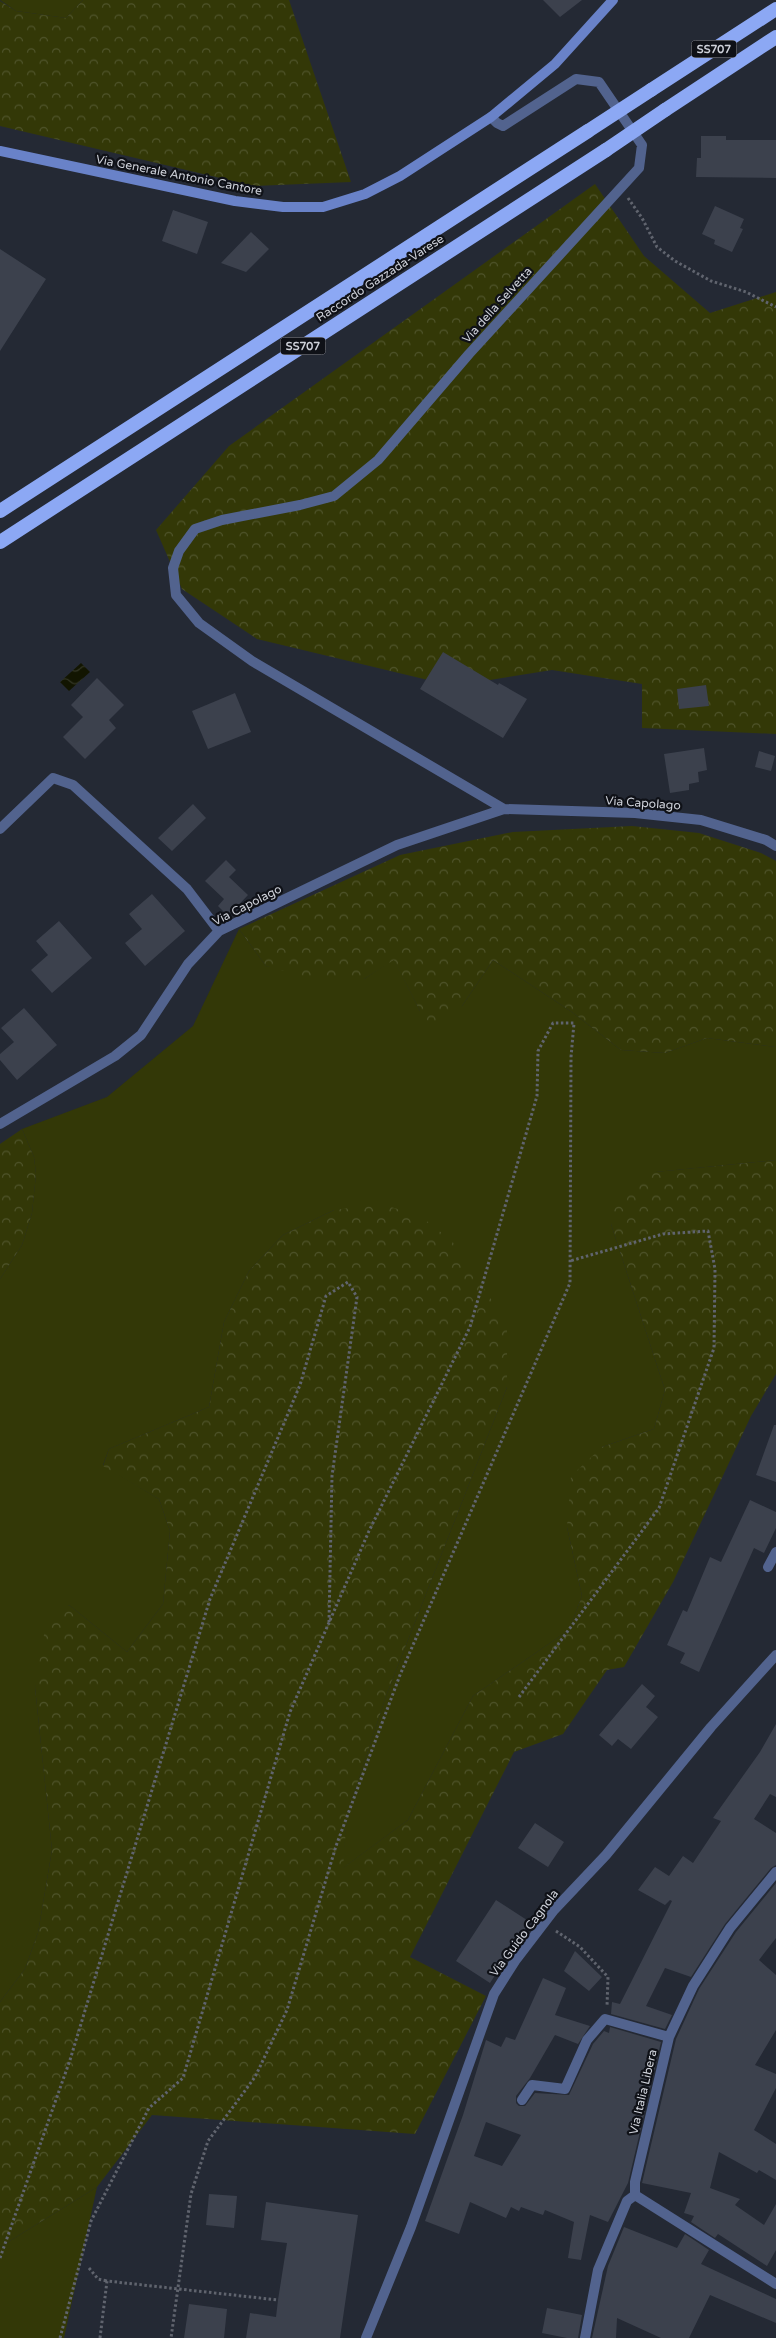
<svg xmlns="http://www.w3.org/2000/svg" width="776" height="2338" font-family="'Varela Round',sans-serif">
<style>
.green{fill:#333807}
.forest{fill:url(#forest-crowns)}
.water{fill:url(#water-waves)}
.building{fill:#3c414d;fill-rule:evenodd}
.lines{fill:none;stroke-linecap:round;stroke-linejoin:round}
.path{stroke:#60646e;stroke-width:3;stroke-dasharray:2.5 2.5;stroke-linecap:butt}
.minor{stroke:#52638e;stroke-width:10}
.secondary{stroke:#6982c8;stroke-width:10}
.trunk{stroke:#8ca8f4;stroke-width:14}
.trunk-bridge{stroke:#8ca8f4;stroke-width:14}
.labels{text-anchor:middle;dominant-baseline:central;stroke-width:4.5;stroke-linejoin:round;paint-order:stroke}
.shield{fill:#0f1117;stroke:#95979f;stroke-width:1}
.shield-label{font-size:11px;font-weight:bold;fill:#ced1d9}
.street-label{font-size:12px;fill:#ced1d9;stroke:#0f1117}
</style>
<defs>
<pattern id="forest-crowns" width="20" height="18" patternUnits="userSpaceOnUse" patternTransform="scale(1.25)"><rect width="20" height="18" fill="#333807"/><path d="M2 6a3 3 0 1 1 6 0M12 15a3 3 0 1 1 6 0" fill="none" stroke="#4f542b"/></pattern>
<pattern id="water-waves" width="16" height="10" patternUnits="userSpaceOnUse" patternTransform="scale(1.25)"><rect width="16" height="10" fill="#121501"/><path d="M0 5q4-4 8 0t8 0" fill="none" stroke="#333625"/></pattern>
</defs>
<rect width="100%" height="100%" fill="#242934"/>
<path class="green" d="M0 0H83L66 18 16 11Z
M239 929 266 966 364 979 394 959 420 1011 462 1006 493 960 572 1012 621 1050 665 1053 707 1038 776 1047V1160L656 1172 611 1224 665 1390 654 1429 602 1447 567 1527 582 1596 569 1630 473 1696 408 1820 342 1869 347 1815 386 1696 507 1387 334 1210 283 1235 249 1271 224 1322 209 1407 109 1449 103 1465 159 1499 170 1531 163 1604 127 1652 69 1605 35 1687 52 1850 38 1933 25 1969 0 2002V1279L22 1245 32 1213 36 1174 34 1157 22 1129 107 1097 193 1026Z
M97 2187 64 2338H0V2247Z"/>
<path class="forest" d="M83 0H289L351 182 254 186 0 126V1L16 11 66 18Z
M595 184 644 256 710 313 776 292V734L642 728V684L552 670 453 686 257 639 182 589 156 530 229 446Z
M632 826 699 833 761 853 776 861V1047L707 1038 665 1053 621 1050 572 1012 493 960 462 1006 434 1029 420 1011 394 960 364 979 318 980 266 966 239 929 400 855 513 832Z
M22 1129 34 1157 36 1174 32 1213 22 1245 0 1279V1144Z
M776 1160V1374L751 1416 673 1582 624 1667 607 1670 563 1734 514 1752 410 1957 486 1996 415 2134 152 2115 97 2187 0 2247V2002L25 1969 38 1933 52 1850 35 1687 45 1629 69 1605 127 1652 163 1604 170 1531 159 1499 103 1466 109 1449 209 1407 224 1322 249 1271 283 1235 334 1210 380 1204 419 1215 452 1241 507 1323V1387L386 1696 347 1815 343 1868 408 1820 473 1696 569 1630 582 1596 567 1527 571 1476 602 1447 654 1429 665 1390 611 1224 617 1196 655 1172Z"/>
<path class="water" d="M81 663 90 672 69 691 60 682Z"/>
<path class="building" d="M543 0H582L560 17Z
M701 136H726V140H776V178L696 177 697 158H701Z
M715 206 744 219 740 228 743 229 732 252 714 244 715 240 702 234Z
M173 210 208 222 197 254 162 241Z
M251 232 269 249 246 272 221 263Z
M0 249 46 279 0 351Z
M443 652 498 685 499 683 527 699 503 738 420 689Z
M97 678 124 705 109 720 116 728 85 759 63 737 83 717 71 705Z
M706 685 709 706 679 709 677 689Z
M235 693 251 732 208 749 192 711Z
M704 748 707 770 698 772 699 782 689 784V790L670 793 664 754Z
M759 751 775 756 771 771 755 767Z
M193 804 206 818 172 851 158 838Z
M226 860 236 870 229 877 248 895 228 916 218 906 224 899 205 881Z
M152 894 185 931 145 966 125 943 142 929 129 914Z
M59 921 92 958 52 993 31 970 48 955 36 941Z
M24 1008 57 1045 17 1080 0 1060V1054L14 1042 1 1028Z
M774 1425H776V1482L756 1475Z
M750 1500 776 1512V1528L764 1553 754 1548 699 1672 680 1663 685 1653 667 1645 683 1610 687 1612 710 1557 721 1562Z
M642 1684 655 1696 646 1707 658 1717 631 1749 618 1739 612 1746 599 1735Z
M776 1724V1797L770 1794 754 1819 776 1833V1865L771 1868 725 1924 691 1977 665 1968 646 2006 672 2015 665 2029 611 2014 612 2002 620 2004 672 1901 670 1900 665 1905 638 1890 655 1867 669 1876 683 1856 693 1863 721 1821 713 1818 760 1752Z
M535 1823 564 1842 548 1867 518 1848Z
M776 1883V1938L759 1960 776 1975V2030L755 2065 776 2074V2088L754 2130 776 2144V2180L759 2170 757 2173 719 2152 710 2188 740 2199 735 2205 764 2225 776 2204V2250L767 2266 718 2234 715 2238 691 2222 694 2216 684 2213 691 2193 642 2183 676 2039 699 1989 736 1932Z
M496 1900 530 1922 490 1983 456 1961Z
M575 1951 602 1977 589 1991 564 1971Z
M543 1978 566 1988 555 2015 590 2026 578 2044 555 2035 530 2078 516 2096V2103L519 2106H525L535 2093 569 2095 593 2044 604 2031 609 2033 610 2027 661 2042 628 2183 608 2222 590 2215 581 2260 568 2258 574 2222 545 2210 543 2215 521 2207 519 2211 511 2207 506 2218 470 2202 459 2234 425 2221 463 2115 486 2040 501 2047 506 2037 515 2040ZM486 2122 521 2135 502 2166 474 2156Z
M209 2194 237 2196 234 2228 206 2225Z
M266 2202 358 2215 340 2338H246L250 2313 276 2317 278 2300 287 2243 261 2240Z
M624 2227 677 2248 685 2234 709 2250 701 2264 776 2299V2323L710 2295 689 2338H661L617 2318 616 2338H592L608 2266Z
M189 2304 227 2309 224 2338H184Z
M547 2308 582 2315 578 2338H567L542 2333Z"/>
<g class="lines">
<path class="path" d="M628 198 642 218 657 247 675 261 711 281 746 292 776 307
M519 1697 659 1508 714 1348 715 1269 708 1231 663 1234 570 1261
M556 1931 580 1947 608 1977 607 2007
M0 2258 70 2060 210 1599 300 1385 326 1296 348 1282 357 1297 332 1476 329 1622
M89 2268 98 2279 107 2281
M60 2338 91 2221 149 2108 183 2078 290 1712 369 1531 470 1327 537 1096 538 1051 553 1023H574L571 1057 570 1283 400 1675 336 1846 287 2010 255 2077 208 2141 191 2194 171 2338
M100 2338 107 2281 278 2300"/>
<path class="minor" d="M491 117 497 123 503 126 576 79 599 82 642 145 639 168 469 354 378 460 334 496 300 505 222 520 195 529 179 551 173 568 176 595 199 623 252 661 504 809
M0 829 53 778 73 785 187 889 219 931
M0 1124 115 1056 141 1035 188 964 219 931 397 845 504 809 635 813 701 820 766 840 776 846
M768 1567 776 1552
M522 2100 532 2085 565 2089 587 2040 605 2019 669 2037
M635 2195V2182L669 2037 693 1986 730 1928 776 1872
M635 2195 776 2284
M366 2338 411 2227 494 1994 515 1961 554 1910 606 1855 711 1727 776 1655
M585 2338 598 2270 627 2201 635 2195"/>
<path class="secondary" d="M0 151 235 201 283 207H323L365 194 400 176 491 117 555 64 613 0"/>
<path class="trunk" d="M651 90 776 9
M665 110 776 37
M0 511 588 131
M0 542 606 150"/>
<path class="trunk-bridge" d="M588 131 651 90
M606 150 665 110"/>
</g>
<g class="labels">
<g class="shield">
<rect x="691.5" y="40.5" width="45" height="17" rx="4"/>
<rect x="280.5" y="337.5" width="45" height="17" rx="4"/>
</g>
<g class="shield-label">
<text x="714" y="49">SS707</text>
<text x="303" y="346">SS707</text>
</g>
<g class="street-label">
<text transform="translate(179 175) rotate(11)">Via Generale Antonio Cantore</text>
<text transform="translate(380 278) rotate(-33)">Raccordo Gazzada-Varese</text>
<text transform="translate(497 305) rotate(-48)">Via della Selvetta</text>
<text transform="translate(643 803) rotate(4)">Via Capolago</text>
<text transform="translate(247 905) rotate(-27)">Via Capolago</text>
<text transform="translate(524 1933) rotate(-53)">Via Guido Cagnola</text>
<text transform="translate(643 2092) rotate(-77)">Via Italia Libera</text>
</g>
</g>
</svg>
